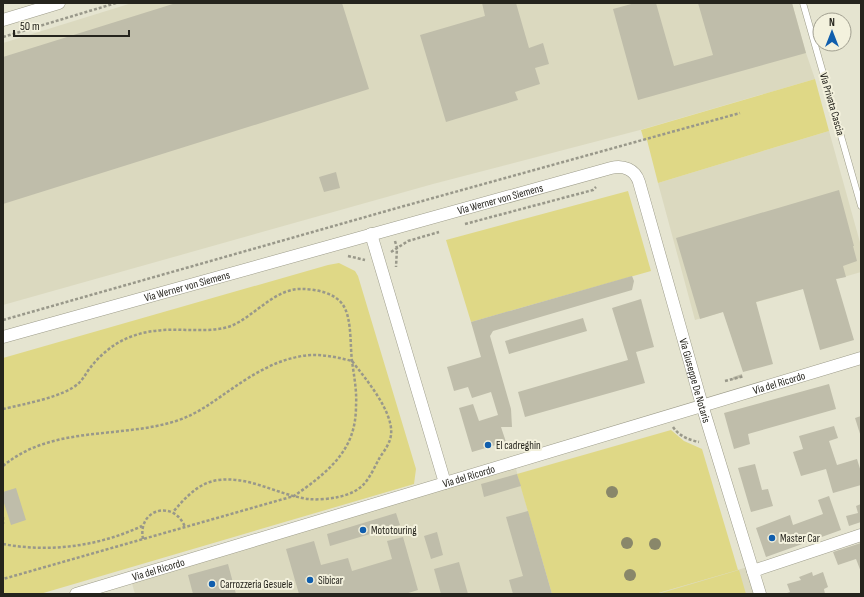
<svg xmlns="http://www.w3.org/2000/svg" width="864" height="597" font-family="'Sofia Sans Condensed',sans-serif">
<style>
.built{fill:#dbd9bf}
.green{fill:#dfd886}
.building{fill:#bfbdaa}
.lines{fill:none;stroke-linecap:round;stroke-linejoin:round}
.lane-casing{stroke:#9d9c8a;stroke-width:7}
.street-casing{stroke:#9d9c8a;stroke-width:13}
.path{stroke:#99988a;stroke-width:2.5;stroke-dasharray:3 2;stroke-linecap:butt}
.lane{stroke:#fff;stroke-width:6}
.street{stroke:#fff;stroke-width:12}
.tree{fill:#89876a}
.poi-dot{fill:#105ead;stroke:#f3f1dd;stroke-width:1.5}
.labels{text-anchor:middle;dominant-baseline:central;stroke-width:4;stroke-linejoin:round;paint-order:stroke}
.street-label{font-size:11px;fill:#25241d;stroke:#f3f1dd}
.poi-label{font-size:11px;fill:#25241d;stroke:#f3f1dd;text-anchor:start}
</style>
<rect width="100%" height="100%" fill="#e5e4d0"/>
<path class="built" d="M132 3H792L806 53 815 79 640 130 433 184 3 305V43Z
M829 131 861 246V272L695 320 658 183Z
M514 462 552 594H135L131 580Z
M751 566 760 594H655Z"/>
<path class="green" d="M815 79 829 131 658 183 647 140H644L641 130Z
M628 191 651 271 471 322 446 240Z
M339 263 355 271 358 276 416 469 414 484 40 594H3V358L328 265Z
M671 430 684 441 702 449 738 570 655 594H552L517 474Z
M739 570 746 594H658Z"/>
<path class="building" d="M176 3H342L369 89 3 204V57Z
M482 3H516L529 48 543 43 549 64 535 68 540 84 515 92 518 100 446 122 420 35 485 16Z
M635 3H656L674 66 713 55 698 3H792L806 53 638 100 613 9Z
M336 172 340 188 324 192 319 177Z
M839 190 854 246H853L857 261 843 266 846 277 836 279 854 340 820 350 803 289 756 302 773 364 743 372 723 312 700 319 676 238Z
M632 276 634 281 632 290 493 331 490 336 511 409 512 427H501L506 442 472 452 459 408 473 404 479 421 498 415 491 392 472 398 468 387 454 391 447 367 481 357 471 322Z
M641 299 654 347 636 352 645 383 525 417 518 392 628 360 612 308Z
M583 318 587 331 509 354 505 341Z
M742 374V377L733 380V377Z
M829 384 836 409 748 434 750 444 734 449 724 413Z
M861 416V437L855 418Z
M834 426 838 438 829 441 837 465 857 459 861 472V485L833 493 826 469 801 476 793 452 803 449 799 436Z
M755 464 762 490 768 489 773 506 751 512 738 468Z
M517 474 521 486 484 497 481 484Z
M16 488 26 520 11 525 3 500V492Z
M829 496 841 530 766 557 756 528 790 515 793 525 823 514 818 500Z
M861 504V522L849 526 846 516 858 513 856 506Z
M528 511 552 594H513L509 580 523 576 506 517Z
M396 513 400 525 330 546 327 534Z
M437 532 443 555 431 559 424 536Z
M403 537 418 590 405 594H299L286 549 314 541 321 565 348 558 352 571 392 559 387 541Z
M861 543V572L856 559 838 565 833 552Z
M459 562 468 594H441L434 569Z
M228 564 236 594H193L188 575Z
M812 572 813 576 823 572 828 587 824 589 825 594H784L790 592 787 584 801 580 799 577Z"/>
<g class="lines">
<g class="lane-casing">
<path id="lane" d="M803 3 861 206"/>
</g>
<g class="street-casing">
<g id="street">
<path d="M3 20 59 3"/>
<path d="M371 234 445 483"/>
<path id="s1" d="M3 337 611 168C623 165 635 169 639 182L702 405 760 594"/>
<path d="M753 571 861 535"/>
<path id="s2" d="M76 594 861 358"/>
</g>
</g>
<path class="path" d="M3 37 116 3
M465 224 593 190 596 187
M395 241 397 248 396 267
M391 252 408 241 439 232
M348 256 365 260
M3 320 397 208 740 113
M725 381 744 376
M3 409C24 404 64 397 79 383 84 378 86 373 90 368 100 355 114 343 130 337 148 330 167 329 186 330 201 330 217 331 231 326 255 316 275 288 302 289 316 289 335 293 343 305 352 318 350 346 352 361 354 376 357 391 356 406 356 418 354 430 349 441 338 465 314 482 294 496L3 579
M673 427C679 436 689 440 699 442
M3 466C52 425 119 439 176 421 200 413 215 400 236 386 252 375 274 362 293 358 314 352 332 356 352 361 365 378 394 412 391 435 390 443 385 450 380 457 375 466 370 478 363 485 356 492 347 495 338 497 329 499 317 500 308 499 278 495 250 476 219 480 199 482 185 498 173 512
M3 517V524
M143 539C137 509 174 499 185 527
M3 544C50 553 99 546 142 526"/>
<use href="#lane" class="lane"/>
<use href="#street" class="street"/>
</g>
<g class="tree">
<circle cx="612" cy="492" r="6"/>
<circle cx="627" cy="543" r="6"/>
<circle cx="655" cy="544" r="6"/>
<circle cx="630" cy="575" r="6"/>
</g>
<g class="poi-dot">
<circle cx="488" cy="445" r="4"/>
<circle cx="363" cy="530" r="4"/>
<circle cx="772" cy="538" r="4"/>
<circle cx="310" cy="580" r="4"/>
<circle cx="212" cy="584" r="4"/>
</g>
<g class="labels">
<g class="street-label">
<text transform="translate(832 104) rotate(74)">Via Privata Cascia</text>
<text stroke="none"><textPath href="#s1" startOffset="516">Via Werner von Siemens</textPath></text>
<text stroke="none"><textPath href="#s1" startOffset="191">Via Werner von Siemens</textPath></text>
<text stroke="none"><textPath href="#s1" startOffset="872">Via Giuseppe De Notaris</textPath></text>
<text stroke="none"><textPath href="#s2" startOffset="734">Via del Ricordo</textPath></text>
<text stroke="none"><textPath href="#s2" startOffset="410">Via del Ricordo</textPath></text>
<text stroke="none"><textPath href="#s2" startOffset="86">Via del Ricordo</textPath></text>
</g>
<g class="poi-label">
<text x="496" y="445">El cadreghin</text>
<text x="371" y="530">Mototouring</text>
<text x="780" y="538">Master Car</text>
<text x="318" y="580">Sibicar</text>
<text x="220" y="584">Carrozzeria Gesuele</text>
</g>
</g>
<rect width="864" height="597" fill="none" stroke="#25241d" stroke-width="8"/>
<g transform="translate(832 32)"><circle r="19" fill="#f3f1dd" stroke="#a19f90"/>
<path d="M0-3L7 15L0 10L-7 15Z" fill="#105ead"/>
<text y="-6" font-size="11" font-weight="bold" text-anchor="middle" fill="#25241d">N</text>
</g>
<path d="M14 30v6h115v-6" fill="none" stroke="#25241d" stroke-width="2"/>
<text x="20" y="30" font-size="12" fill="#25241d" stroke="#f3f1dd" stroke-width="3" paint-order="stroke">50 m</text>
</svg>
